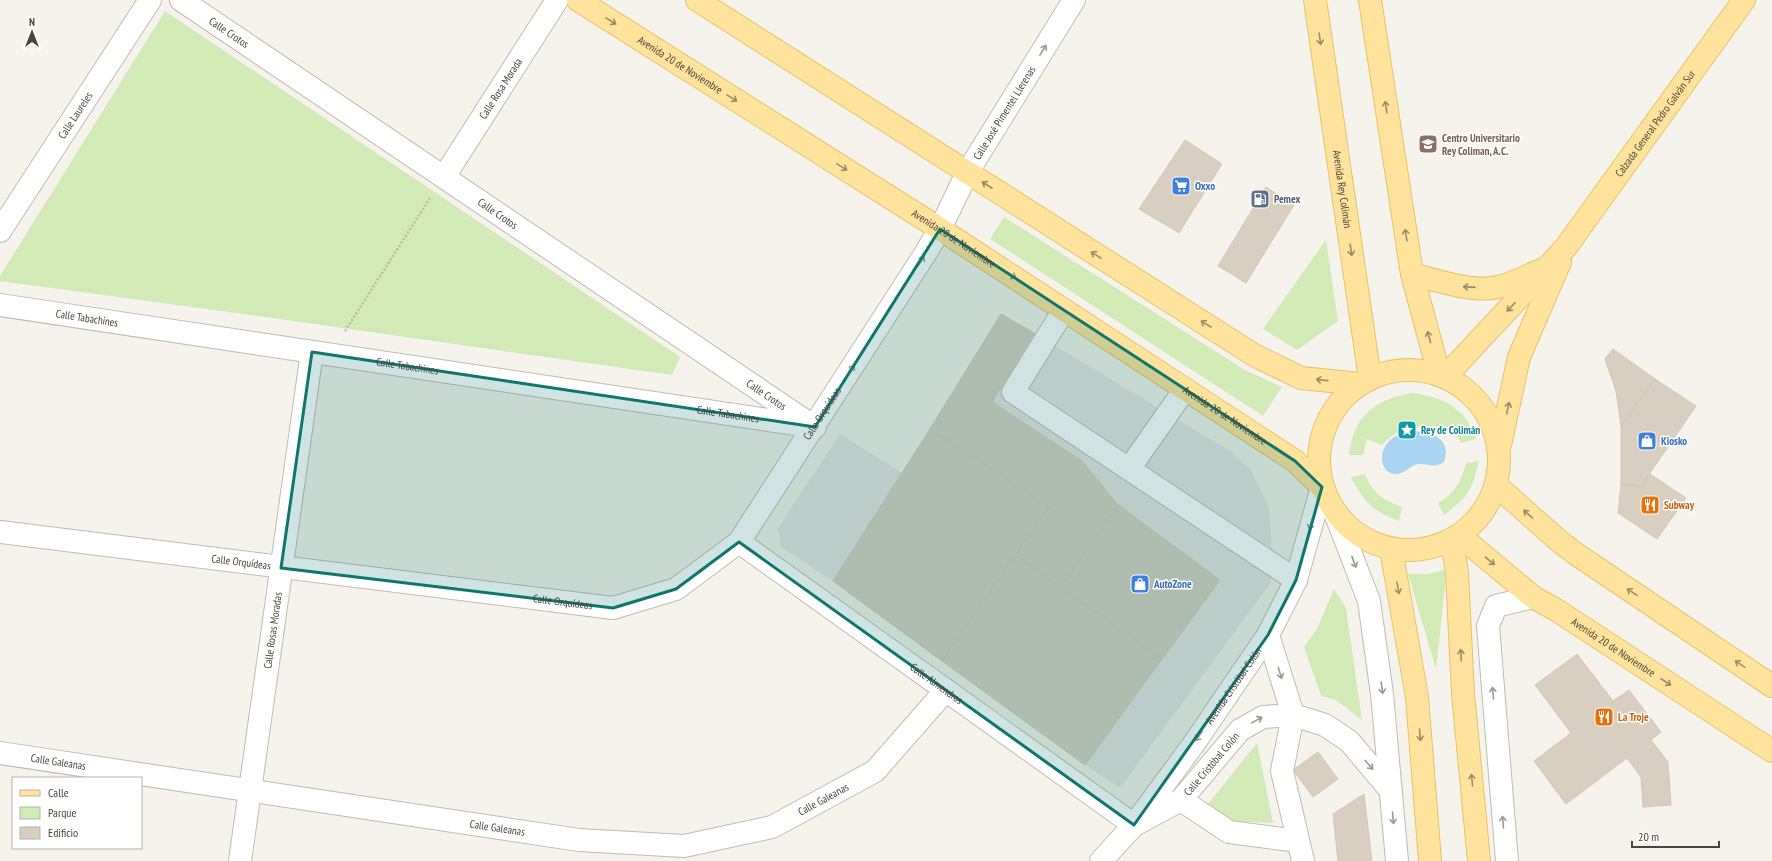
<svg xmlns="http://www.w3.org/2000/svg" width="1772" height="861" font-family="'PT Sans Narrow',sans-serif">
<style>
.green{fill:#d2eab5}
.parking{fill:#e5e3e0}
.water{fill:#a9d4f2}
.building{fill:#d8cfc1;stroke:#d3c7b4}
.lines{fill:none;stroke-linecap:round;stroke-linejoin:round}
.minor-casing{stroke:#c2bbae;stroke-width:24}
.major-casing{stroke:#e6c16a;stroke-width:24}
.path{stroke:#c4b79f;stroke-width:2.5;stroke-dasharray:2 2;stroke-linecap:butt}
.minor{stroke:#fff;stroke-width:22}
.major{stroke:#ffe39c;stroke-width:22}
.oneway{stroke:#9c8c66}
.oneway2{stroke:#9c9892}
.marked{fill:#0f766e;fill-opacity:0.2;stroke:#0f766e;stroke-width:3;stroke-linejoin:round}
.labels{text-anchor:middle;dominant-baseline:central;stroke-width:3;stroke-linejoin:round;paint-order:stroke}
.street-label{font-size:11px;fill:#4b4439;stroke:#fff}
.education-label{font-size:11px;font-weight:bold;fill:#785e54;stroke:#fff;text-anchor:start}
.shop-label{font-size:11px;font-weight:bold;fill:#366cbe;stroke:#fff;text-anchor:start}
.service-label{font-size:11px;font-weight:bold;fill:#4e5e75;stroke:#fff;text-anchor:start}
.culture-label{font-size:11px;font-weight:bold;fill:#0d838f;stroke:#fff;text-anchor:start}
.food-label{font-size:11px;font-weight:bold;fill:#c56008;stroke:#fff;text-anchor:start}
</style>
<rect width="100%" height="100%" fill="#f6f3ec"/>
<path class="green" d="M165 11 680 357 672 375 265 317 0 281V276Z
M1004 217 1245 370 1282 387 1263 416 990 239Z
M1326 240 1338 321 1297 350 1263 329Z
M1413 393C1433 396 1453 402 1466 419 1470 425 1473 433 1476 439L1461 443 1454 428 1443 436C1421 419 1400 426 1382 445L1367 439 1363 455H1349C1350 448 1351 440 1354 433 1364 407 1387 397 1413 393Z
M1479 461C1472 491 1468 497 1444 515L1438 503C1454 494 1462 481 1466 463Z
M1365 474C1372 493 1383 500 1402 507L1399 521C1371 510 1366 504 1351 477Z
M1447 569 1436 669 1408 574H1428Z
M1334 589 1346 608 1362 720 1336 700 1321 696 1304 647 1317 629Z
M1257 743 1273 823 1230 821 1208 804Z"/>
<path class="parking" d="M1034 333 1230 451 1251 470 1269 508 1273 564 1270 584 1120 788 1085 765 1220 580 1118 505 1082 461 992 402Z
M840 434 902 473 833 581 781 547 778 528Z"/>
<path class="water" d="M1412 431C1432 432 1452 438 1444 462 1433 469 1429 463 1418 464 1409 466 1405 474 1395 474 1381 473 1379 455 1386 445 1392 436 1402 433 1412 431Z"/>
<path class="building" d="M1185 140 1222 164 1179 233 1139 209Z
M1266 187 1294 205 1246 283 1218 266Z
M1001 314 1034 333 992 402 1082 461 1118 505 1061 587 1015 555 1049 507 930 429Z
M1613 349 1655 379 1621 426 1616 391 1605 359Z
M1655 379 1696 406 1641 486 1621 484V426Z
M930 429 1049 507 942 661 833 581Z
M1650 474 1686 498 1657 539 1618 513 1621 484 1641 486Z
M1118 505 1220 580 1162 659 1061 587Z
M1015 555 1162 659 1085 765 942 661Z
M1577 654 1613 701 1629 690 1661 732 1651 740 1668 762 1671 805 1643 807 1641 777 1627 758 1566 804 1534 761 1571 733 1535 685Z
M1318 752 1338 779 1313 797 1293 770Z
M1364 794 1372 861H1338L1333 814Z"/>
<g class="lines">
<g class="minor-casing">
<g id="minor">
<path id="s1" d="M181 0 810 424"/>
<path id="s2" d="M444 177 557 0"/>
<path id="s3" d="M0 231 150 0"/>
<path id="s4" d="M0 305 815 427"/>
<path d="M1064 310 1013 392 1296 580"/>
<path d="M1129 469 1185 389"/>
<path d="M1335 513 1369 601 1382 694 1397 861"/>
<path id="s5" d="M0 532 613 608 676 589 739 542 925 254 940 229 967 173 1074 0"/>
<path id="s6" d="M739 542 1134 825"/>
<path d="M1268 635 1293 715 1282 771 1303 861"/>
<path id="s7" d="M0 753 579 840 684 846 772 827 875 771 946 690"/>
<path d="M1181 800 1229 832 1298 841"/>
<path id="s8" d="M1138 823 1181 800 1240 730 1263 717 1293 715 1325 725 1349 741 1391 791"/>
<path id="s9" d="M240 861 312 352"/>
<path id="s10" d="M1101 861 1134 825 1193 745 1268 635 1296 580 1322 487"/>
<path d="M1507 861 1488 626 1496 606 1533 597"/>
</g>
</g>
<g class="major-casing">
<g id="major">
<path id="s11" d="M578 0 940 229 1295 461 1322 487"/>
<path d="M697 0 1254 355 1301 378 1360 384"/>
<path id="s12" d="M1315 0 1370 379"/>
<path d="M1370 0 1412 274 1439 374"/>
<path d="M1412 274C1435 280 1474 293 1498 287 1512 284 1527 276 1541 270"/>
<circle cx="1409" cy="460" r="90"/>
<path id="s13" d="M1445 377 1566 247 1744 0"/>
<path d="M1500 445 1519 357 1560 262"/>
<path d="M1497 486 1559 541 1576 554 1772 686"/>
<path id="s14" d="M1460 536 1533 597 1558 611 1772 751"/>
<path d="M1452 541 1457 573 1463 694 1479 861"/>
<path d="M1391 549 1417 697 1430 861"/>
</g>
</g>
<path class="path" d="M345 331 430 198"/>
<use href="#minor" class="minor"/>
<use href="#major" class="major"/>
</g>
<defs><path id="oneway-shaft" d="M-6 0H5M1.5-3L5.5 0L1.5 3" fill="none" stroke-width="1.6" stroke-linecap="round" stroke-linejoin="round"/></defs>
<g class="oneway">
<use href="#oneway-shaft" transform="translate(611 21) rotate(32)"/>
<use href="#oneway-shaft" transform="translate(1320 39) rotate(82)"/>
<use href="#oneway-shaft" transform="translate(732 98) rotate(32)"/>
<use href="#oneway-shaft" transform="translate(1386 107) rotate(-99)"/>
<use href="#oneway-shaft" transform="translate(842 167) rotate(32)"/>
<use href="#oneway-shaft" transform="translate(987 185) rotate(-147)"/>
<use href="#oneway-shaft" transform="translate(1406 235) rotate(-99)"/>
<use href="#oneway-shaft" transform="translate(1351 250) rotate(82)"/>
<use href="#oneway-shaft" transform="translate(1096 255) rotate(-148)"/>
<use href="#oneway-shaft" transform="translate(1011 275) rotate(33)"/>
<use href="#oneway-shaft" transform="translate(1469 287) rotate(-176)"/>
<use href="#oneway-shaft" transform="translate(1511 307) rotate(133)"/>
<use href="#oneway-shaft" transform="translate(1206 324) rotate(-148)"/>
<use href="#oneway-shaft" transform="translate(1429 337) rotate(-105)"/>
<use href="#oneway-shaft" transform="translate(1322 380) rotate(-174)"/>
<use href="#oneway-shaft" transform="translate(1508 408) rotate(-77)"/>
<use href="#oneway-shaft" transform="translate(1528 514) rotate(-138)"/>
<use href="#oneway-shaft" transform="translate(1490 561) rotate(40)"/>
<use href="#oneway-shaft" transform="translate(1398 588) rotate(80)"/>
<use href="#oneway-shaft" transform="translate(1632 592) rotate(-146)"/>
<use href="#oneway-shaft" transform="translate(1461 655) rotate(-93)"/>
<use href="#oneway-shaft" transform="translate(1740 664) rotate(-146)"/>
<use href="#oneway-shaft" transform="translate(1666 682) rotate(33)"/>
<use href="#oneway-shaft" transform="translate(1420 735) rotate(85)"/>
<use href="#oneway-shaft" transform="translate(1472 780) rotate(-95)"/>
</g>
<g class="oneway2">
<use href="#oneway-shaft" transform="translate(1043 50) rotate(-58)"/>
<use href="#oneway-shaft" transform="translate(921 261) rotate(-57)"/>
<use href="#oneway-shaft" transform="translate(851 370) rotate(-57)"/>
<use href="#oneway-shaft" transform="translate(1311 524) rotate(106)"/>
<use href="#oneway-shaft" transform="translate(1354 562) rotate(69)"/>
<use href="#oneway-shaft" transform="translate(1280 673) rotate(73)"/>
<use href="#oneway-shaft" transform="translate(1382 688) rotate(82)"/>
<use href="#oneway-shaft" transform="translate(1493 693) rotate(-95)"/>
<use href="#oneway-shaft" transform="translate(1257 720) rotate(-29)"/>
<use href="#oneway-shaft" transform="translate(1199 736) rotate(125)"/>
<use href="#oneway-shaft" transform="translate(1369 765) rotate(50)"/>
<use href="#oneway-shaft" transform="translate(1393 818) rotate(85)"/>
<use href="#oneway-shaft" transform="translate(1503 822) rotate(-95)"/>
</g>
<path class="marked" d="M940 229 1295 461 1322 487 1296 580 1268 635 1134 825 739 542 676 589 613 608 281 568 312 352 815 427Z"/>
<defs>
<g id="university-square" transform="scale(1)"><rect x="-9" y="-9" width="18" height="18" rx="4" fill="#8d6e63" stroke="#fff"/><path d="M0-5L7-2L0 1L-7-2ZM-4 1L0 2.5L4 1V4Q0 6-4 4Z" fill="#fff"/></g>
<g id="supermarket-square" transform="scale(1)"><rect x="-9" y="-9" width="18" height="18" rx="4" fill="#3f7fe0" stroke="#fff"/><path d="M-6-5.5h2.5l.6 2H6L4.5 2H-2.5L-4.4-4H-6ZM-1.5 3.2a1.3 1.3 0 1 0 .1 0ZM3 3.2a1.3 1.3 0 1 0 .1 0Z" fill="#fff"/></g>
<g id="fuel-square" transform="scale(1)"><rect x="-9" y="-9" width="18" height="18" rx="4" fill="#5c6f8a" stroke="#fff"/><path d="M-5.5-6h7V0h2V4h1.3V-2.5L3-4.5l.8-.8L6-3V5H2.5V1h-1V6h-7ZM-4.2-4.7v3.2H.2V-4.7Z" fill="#fff"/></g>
<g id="sight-square" transform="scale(1)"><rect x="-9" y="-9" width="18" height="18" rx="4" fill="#0f9aa8" stroke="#fff"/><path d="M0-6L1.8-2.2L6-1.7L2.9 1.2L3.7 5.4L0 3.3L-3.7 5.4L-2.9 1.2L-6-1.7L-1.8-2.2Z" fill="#fff"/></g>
<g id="shop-square" transform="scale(1)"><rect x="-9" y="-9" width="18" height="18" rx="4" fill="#3f7fe0" stroke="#fff"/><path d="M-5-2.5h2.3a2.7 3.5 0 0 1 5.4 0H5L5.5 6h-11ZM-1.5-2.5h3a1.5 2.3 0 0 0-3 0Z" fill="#fff"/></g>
<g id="restaurant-square" transform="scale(1)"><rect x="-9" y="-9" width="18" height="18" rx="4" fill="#e8710a" stroke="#fff"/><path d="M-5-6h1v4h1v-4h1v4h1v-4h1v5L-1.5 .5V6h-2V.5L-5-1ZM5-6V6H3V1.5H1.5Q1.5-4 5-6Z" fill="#fff"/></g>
</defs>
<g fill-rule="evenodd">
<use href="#university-square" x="1428" y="144"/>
<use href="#supermarket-square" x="1181" y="186"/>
<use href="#fuel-square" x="1260" y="199"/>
<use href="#sight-square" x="1407" y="430"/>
<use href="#shop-square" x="1647" y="441"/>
<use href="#restaurant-square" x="1650" y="505"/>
<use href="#shop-square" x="1140" y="584"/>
<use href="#restaurant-square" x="1604" y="717"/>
</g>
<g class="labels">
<g class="street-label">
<text stroke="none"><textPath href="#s1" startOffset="58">Calle Crotos</textPath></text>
<text stroke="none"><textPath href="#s11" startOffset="121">Avenida 20 de Noviembre</textPath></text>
<text stroke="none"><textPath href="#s2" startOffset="105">Calle Rosa Morada</textPath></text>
<text stroke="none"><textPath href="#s5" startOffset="1267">Calle José Pimentel Llerenas</textPath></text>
<text stroke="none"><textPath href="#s3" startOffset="138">Calle Laureles</textPath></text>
<text stroke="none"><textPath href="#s13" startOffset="330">Calzada General Pedro Galván Sur</textPath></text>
<text stroke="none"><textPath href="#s12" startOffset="191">Avenida Rey Colimán</textPath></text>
<text stroke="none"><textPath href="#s1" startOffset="382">Calle Crotos</textPath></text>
<text stroke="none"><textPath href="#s11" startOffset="445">Avenida 20 de Noviembre</textPath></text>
<text stroke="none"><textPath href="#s4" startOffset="88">Calle Tabachines</textPath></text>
<text stroke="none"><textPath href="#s4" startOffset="412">Calle Tabachines</textPath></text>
<text stroke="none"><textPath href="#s1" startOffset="706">Calle Crotos</textPath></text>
<text stroke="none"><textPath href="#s4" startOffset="736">Calle Tabachines</textPath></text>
<text stroke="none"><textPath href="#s5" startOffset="915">Calle Orquídeas</textPath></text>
<text stroke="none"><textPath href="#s11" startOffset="769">Avenida 20 de Noviembre</textPath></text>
<text stroke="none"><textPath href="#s5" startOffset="243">Calle Orquídeas</textPath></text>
<text stroke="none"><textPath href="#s5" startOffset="567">Calle Orquídeas</textPath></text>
<text stroke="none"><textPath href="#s9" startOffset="233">Calle Rosas Moradas</textPath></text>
<text stroke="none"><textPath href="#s14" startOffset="190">Avenida 20 de Noviembre</textPath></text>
<text stroke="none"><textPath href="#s6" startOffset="243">Calle Almendros</textPath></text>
<text stroke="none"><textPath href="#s10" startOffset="220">Avenida Cristóbal Colón</textPath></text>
<text stroke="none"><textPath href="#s7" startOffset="59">Calle Galeanas</textPath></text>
<text stroke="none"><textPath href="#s8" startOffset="96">Calle Cristóbal Colón</textPath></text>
<text stroke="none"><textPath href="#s7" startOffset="839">Calle Galeanas</textPath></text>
<text stroke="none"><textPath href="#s7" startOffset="503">Calle Galeanas</textPath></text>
</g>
<g class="education-label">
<text x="1442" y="138">Centro Universitario<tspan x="1442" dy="13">Rey Coliman, A.C.</tspan></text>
</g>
<g class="shop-label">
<text x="1195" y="186">Oxxo</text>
<text x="1661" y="441">Kiosko</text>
<text x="1154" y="584">AutoZone</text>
</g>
<g class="service-label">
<text x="1274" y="199">Pemex</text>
</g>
<g class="culture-label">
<text x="1421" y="430">Rey de Colimán</text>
</g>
<g class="food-label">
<text x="1664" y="505">Subway</text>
<text x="1618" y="717">La Troje</text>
</g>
</g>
<rect x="12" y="777" width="130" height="72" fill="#ffffff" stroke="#b7b4b0"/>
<rect x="20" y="790" width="20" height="6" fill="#ffe39c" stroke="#b7b4b0"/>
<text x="48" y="797" font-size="12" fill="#4b4439">Calle</text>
<rect x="20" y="807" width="20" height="12" fill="#d2eab5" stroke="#b7b4b0"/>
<text x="48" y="817" font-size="12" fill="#4b4439">Parque</text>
<rect x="20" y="827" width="20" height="12" fill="#d8cfc1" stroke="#b7b4b0"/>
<text x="48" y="837" font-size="12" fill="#4b4439">Edificio</text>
<g transform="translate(32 32)" stroke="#ffffff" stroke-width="3" paint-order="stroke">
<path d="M0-3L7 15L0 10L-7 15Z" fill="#4b4439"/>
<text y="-6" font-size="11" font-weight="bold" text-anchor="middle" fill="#4b4439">N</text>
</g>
<path d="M1632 841v6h87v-6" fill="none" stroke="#4b4439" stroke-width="2"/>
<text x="1638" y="841" font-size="12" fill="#4b4439" stroke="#ffffff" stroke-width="3" paint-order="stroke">20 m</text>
</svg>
